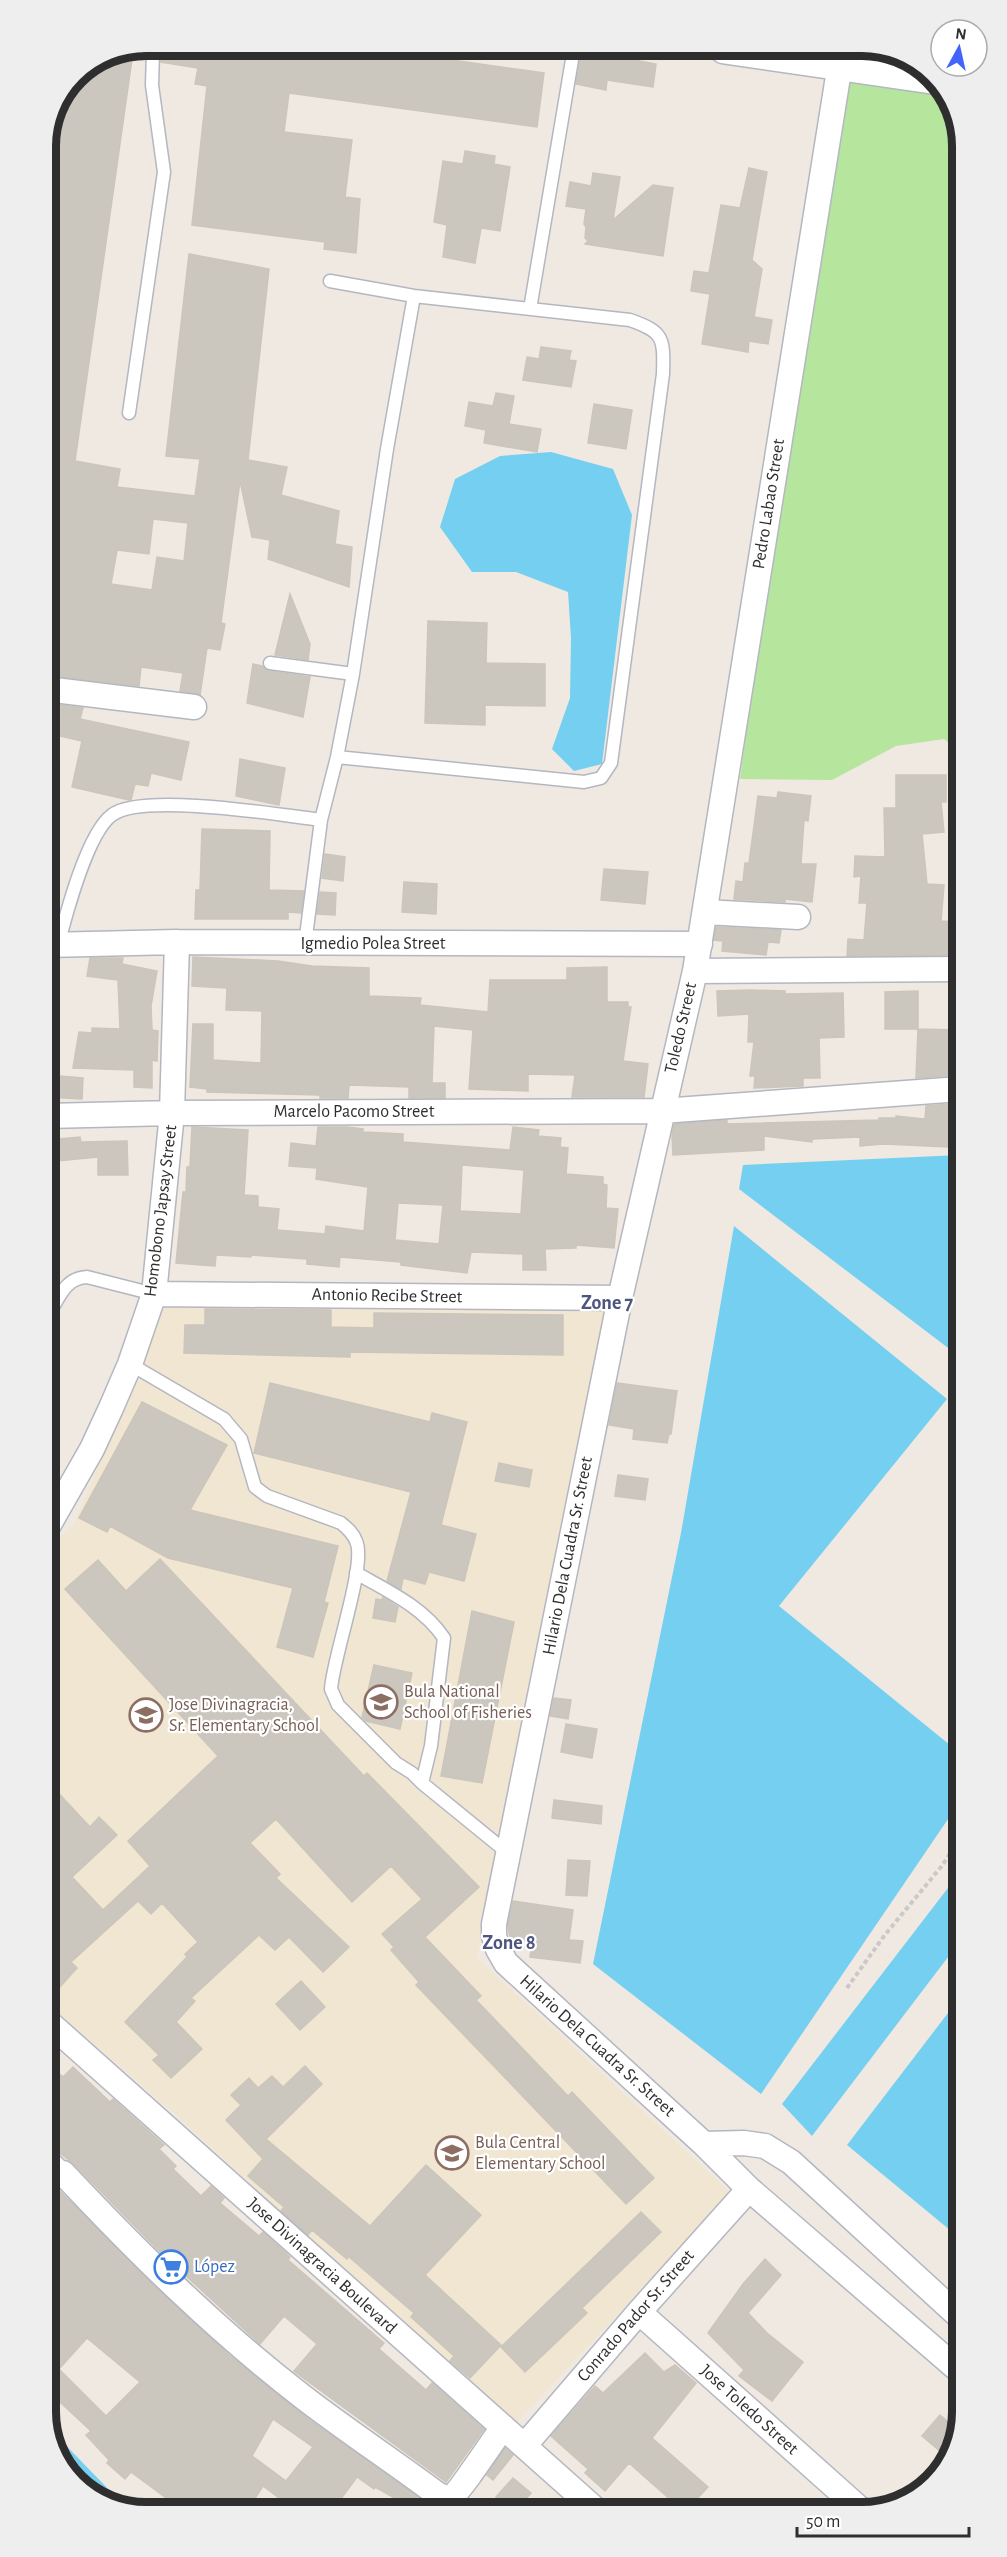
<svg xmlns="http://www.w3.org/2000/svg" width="1007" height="2557" font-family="'Alegreya Sans',sans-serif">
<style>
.education{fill:#f0e6d1}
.green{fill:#b6e59e}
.water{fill:#75cff0}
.building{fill:#cbc7bf;stroke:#cbc5ba;stroke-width:1.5;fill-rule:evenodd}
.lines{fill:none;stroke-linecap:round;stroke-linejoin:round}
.lane-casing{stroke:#b4b7c1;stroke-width:15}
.street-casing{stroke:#b4b7c1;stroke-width:27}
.secondary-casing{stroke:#b4b7c1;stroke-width:36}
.path{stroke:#c9c9c9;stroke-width:4;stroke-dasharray:4.5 3;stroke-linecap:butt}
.lane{stroke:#fff;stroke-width:12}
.street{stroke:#fff;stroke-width:24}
.secondary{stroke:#fff;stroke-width:33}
.labels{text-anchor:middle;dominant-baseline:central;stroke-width:4.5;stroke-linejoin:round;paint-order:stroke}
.street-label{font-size:18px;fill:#2e2e2e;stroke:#fff}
.education-label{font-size:18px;fill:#785e54;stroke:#fff;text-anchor:start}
.shop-label{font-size:18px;fill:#366cbe;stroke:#fff;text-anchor:start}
.neighbourhood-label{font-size:20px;font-weight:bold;fill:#4d5680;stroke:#fff}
.rim{fill:none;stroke:#2e2e2e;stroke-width:8}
</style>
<rect width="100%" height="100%" fill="#efe9e1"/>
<path class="education" d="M166 1299 610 1312 477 1958 731 2193 513 2426 174 2113 48 2004 47 1550 74 1525Z"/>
<path class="green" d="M833 68 936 82 958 119 959 751 944 739 896 746 832 780 740 779Z"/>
<path class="water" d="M551 452 613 469 632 515 602 764 574 771 552 749 570 698 571 638 568 592 516 572H472L440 527 455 479 500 456Z
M960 1155V1357L739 1189 743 1165Z
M734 1226 947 1399 779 1606 961 1754V1800L761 2094 593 1964 681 1533Z
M961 1871V1940L812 2136 782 2104Z
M961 1996 962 2240 847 2145Z
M48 2427 115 2496 124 2506 79 2487 49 2438Z"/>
<path class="building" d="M381 50 544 73 537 127 289 93 284 132 352 140 345 197 360 199 356 253 324 249 325 242 192 225 207 86 195 84 198 68 161 62V52Z
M582 50 656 64 653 87 607 80 606 90 576 84Z
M107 52H133L75 461 120 469 117 487 195 496 200 459 166 456 189 254 269 269 248 460 287 467 281 495 339 511 335 544 352 547 349 587 268 559 270 540 252 537 240 481 221 623 225 624 220 650 207 648 200 695 180 691 183 673 141 667 139 686 46 675 45 139 75 74ZM153 519 188 523 184 561 157 557 152 590 111 584 117 550 149 554Z
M465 151 495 156 494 164 510 167 500 231 481 228 475 263 443 257 447 225 434 222 443 161 463 164Z
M749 168 767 172 752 260 762 269 754 317 772 320 768 344 749 341 748 352 702 344 710 294 691 291 694 271 709 273 721 205 740 208Z
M593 173 620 177 613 220 653 185 673 188 663 256 585 244 588 241 585 238 586 227 584 224 586 209 566 206 570 182 591 186Z
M541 347 571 351 569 360 576 361 571 387 523 380 527 357 539 359Z
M496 393 514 396 509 424 541 429 537 452 484 443 486 430 465 426 469 402 493 406Z
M594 404 632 410 626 449 588 443Z
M290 594 310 644 308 660 275 655Z
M428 621 487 623 486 663 545 664V706L485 705V725L425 723Z
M253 664 262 666 269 671 310 677 303 717 247 703Z
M46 703 83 708 80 719 189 742 181 780 151 773 148 786 135 784 131 800H129L72 787 82 741 55 735V732L46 730Z
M240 759 285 768 279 805 236 796Z
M896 775H946V802H941L944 832 922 834 927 884 944 885 941 921 954 922 955 955 847 956 848 939 864 940 867 903H859L861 876 854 877 855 856 885 857 884 808H896Z
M778 792 811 796 808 821 804 820 801 864H816L812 902 785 899V902L734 899 736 881 743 882 745 863H749L758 796 777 798Z
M202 829 270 831 269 890 304 891 301 913 288 912V919H195L196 890H200Z
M325 854 345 857 343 881 322 878Z
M604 869 648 872 645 904 601 900Z
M404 882 437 884 436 914 402 912Z
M320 892 336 893 335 915 317 914Z
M716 927 781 930 779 943 768 942 766 955 722 951 723 941 714 940Z
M193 957 278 961 312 966 369 968V996L421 998 420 1005 488 1012 490 980H567V968L607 967V1002H628V1007H631L623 1061 648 1064 644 1097H572L575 1075 528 1074V1091L469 1089 473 1030 434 1026 432 1083H445V1098H409V1087L349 1085 348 1098H320V1095L207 1092V1089L190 1087 193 1024H213V1060L261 1063 262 1011 226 1010 227 988 192 986Z
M90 958H123L122 964 157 971 151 1006 152 1030 158 1031 157 1061 152 1060V1088L134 1087V1070L73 1068 79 1032 92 1033V1028L120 1029 118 980 87 976Z
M750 990 785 991V994L843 993 844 1037 819 1038 820 1078H803V1086L754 1088 755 1076H750L754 1042H748L749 1014 718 1016 717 991Z
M918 991V1029H885V992Z
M918 1029 957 1030 956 1075 916 1078Z
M47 1075 83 1078 82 1099 47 1097Z
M951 1104 948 1147 884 1144 860 1146V1137L812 1139V1142L764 1136V1150L673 1155 672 1136 674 1124 727 1120V1124L879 1120V1118H896V1116L925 1119 926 1106Z
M192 1127 248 1130 244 1195 258 1196V1207L279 1209 277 1230 325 1234 326 1226 364 1231 368 1187 316 1179 317 1168 289 1166 291 1143 316 1146 318 1127H347L363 1129V1132L403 1134V1142L510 1150 513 1127 539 1130 538 1136 561 1138 560 1147 568 1148 566 1174 603 1177V1184L607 1185 606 1208 618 1209 614 1248 576 1245V1248L545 1249 546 1270H523V1254L471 1252 467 1273 401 1265V1262L340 1257 339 1267 307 1264V1259L251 1255V1257L216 1255 215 1266 176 1263 183 1192H186L187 1167H190ZM462 1165 524 1170 521 1214 460 1211ZM398 1203 443 1205 439 1244 395 1240Z
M80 1137 81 1142 127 1141 128 1175H98V1157L47 1162V1140Z
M205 1309 331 1310V1327L374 1328V1313L563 1315V1355L350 1352V1357L184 1353 185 1325H205Z
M270 1383 430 1422 432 1413 467 1422 441 1525 476 1534 464 1581 429 1572 425 1584 403 1578 401 1589 387 1581 411 1492 254 1453Z
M617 1383 677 1391 671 1434H669L667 1443 633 1439 634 1429 609 1425Z
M142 1402 227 1445 190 1510 338 1546 324 1602 328 1603 313 1657 277 1647 293 1588 168 1558 110 1526 107 1532 79 1518Z
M499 1463 532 1470 529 1487 495 1481Z
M618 1475 648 1479 645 1500 615 1496Z
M160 1559 364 1776 367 1773 479 1887 425 1937 481 1996 476 2000 568 2096 572 2092 654 2178 626 2204 416 1985 419 1982 391 1950 394 1947 382 1934 422 1899 391 1866 352 1902 276 1819 250 1843 280 1874 276 1878 349 1947 323 1972 289 1937 275 1950 259 1935 191 1998 195 2001 176 2022 202 2049 171 2078 153 2060 159 2055 125 2022 187 1957 185 1954 198 1942 162 1903 151 1914 138 1901 71 1962 77 1968 48 2000V1782L90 1827 99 1817 117 1835 72 1877 103 1910 150 1866 128 1841 218 1756 65 1589 98 1560 126 1591Z
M383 1597 398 1607 395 1622 373 1618 376 1599 382 1600Z
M472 1611 514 1622 482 1783 441 1776Z
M374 1665 412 1673 400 1729 366 1721 362 1717Z
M554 1698 571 1700 568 1719 550 1716Z
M566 1724 597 1729 592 1758 561 1752Z
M554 1800 602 1806 601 1824 552 1818Z
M568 1860 590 1861 587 1896 566 1895Z
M513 1901 573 1910 569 1940 583 1941 580 1963 530 1957 532 1941 510 1939 508 1925Z
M301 1981 325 2007 300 2030 276 2004Z
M48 2063 63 2077 73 2067 110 2102 113 2099 164 2145 159 2149 176 2166 173 2169 201 2196 211 2186 224 2198 220 2203 259 2236 263 2232 290 2257 288 2260 384 2343 379 2349 426 2390 432 2383 484 2429 446 2482 294 2371 317 2344 284 2316 260 2344 159 2251 73 2163 58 2152 48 2148Z
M305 2066 322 2084 266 2139 370 2226 426 2165 481 2215 425 2275 501 2345 470 2378 450 2361 454 2356 411 2317 414 2313 348 2256 347 2259 312 2230 308 2235 281 2211 284 2207 248 2176 263 2159 226 2120 241 2105 231 2095 249 2078 258 2088 272 2076 283 2087Z
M48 2182 56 2187 139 2271 230 2356 311 2421 434 2508 432 2510 418 2511 375 2487 374 2489 357 2477 332 2511H326L306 2497 295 2510 263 2486 247 2511H240L231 2505 226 2511 151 2512 166 2498 131 2472 125 2479 107 2463 109 2460 86 2435 91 2431 48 2391ZM87 2338 140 2382 106 2416 59 2369ZM273 2419 313 2447 286 2481 252 2456Z
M641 2212 661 2232 582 2308 587 2313 525 2372 501 2347Z
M765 2259 781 2275 748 2313 767 2333 803 2362 772 2401 739 2376 744 2370 708 2333 743 2284Z
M645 2353 664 2372 675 2365 696 2383 652 2438 708 2487 687 2509H681L629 2463 605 2491 585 2473 588 2469 551 2436 595 2386 603 2393Z
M940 2415 956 2429 947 2457 922 2436Z
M505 2448 513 2455 493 2480 487 2475Z
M513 2478 531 2493 516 2510H512L496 2497Z"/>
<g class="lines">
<g class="lane-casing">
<path id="lane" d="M330 281 414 296 630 320C664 332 664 338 663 374L611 763 601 778 584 782 337 757
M530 309 574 48
M129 413 164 172 152 85 153 52
M270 663 353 674
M305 944 321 820 337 757 353 674 387 449 414 296
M58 945C66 915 87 833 112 815 141 792 281 815 321 820
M47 1317C59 1299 64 1278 87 1277L154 1294
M130 1364 224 1419 241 1439 255 1487 267 1496 341 1523C347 1528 353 1533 356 1541 367 1563 333 1657 331 1689L338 1705 396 1763 412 1773 422 1783 431 1746 444 1638C423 1607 388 1591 356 1573
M422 1783 508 1853"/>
</g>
<g class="street-casing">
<path id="street" d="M840 64 695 971 620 1298 494 1924V1936L498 1949 506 1963 704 2144 749 2189 962 2373
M46 689 194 707
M705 912 798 917
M46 945 177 942 700 944
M695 971 960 969
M47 1116 172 1113 662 1111 960 1089
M154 1294 620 1298
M47 1528 92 1449 111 1408 130 1364 154 1294 172 1113 177 942
M48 2022 596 2510
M704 2144 744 2143 765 2146 791 2162 962 2319
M48 2162 59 2173H63C138 2253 216 2330 303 2397 347 2431 393 2461 437 2494 441 2496 446 2499 451 2497 458 2494 495 2438 503 2427
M639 2312 860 2509
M525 2445 639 2312 749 2189"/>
</g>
<g class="secondary-casing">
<path id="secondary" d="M725 47 932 77"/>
</g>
<path class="path" d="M847 1988 884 1936 941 1867 961 1837"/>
<use href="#lane" class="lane"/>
<use href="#street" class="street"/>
<use href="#secondary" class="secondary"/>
</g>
<defs>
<g id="school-ring" transform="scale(1.725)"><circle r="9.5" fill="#fff" stroke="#8d6e63" stroke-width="1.5"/><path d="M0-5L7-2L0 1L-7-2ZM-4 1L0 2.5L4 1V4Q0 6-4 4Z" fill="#8d6e63"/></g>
<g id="supermarket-ring" transform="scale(1.725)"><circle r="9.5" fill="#fff" stroke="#3f7fe0" stroke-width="1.5"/><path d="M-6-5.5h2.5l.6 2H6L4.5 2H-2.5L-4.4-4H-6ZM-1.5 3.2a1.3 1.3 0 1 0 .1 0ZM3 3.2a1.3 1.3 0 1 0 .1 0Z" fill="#3f7fe0"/></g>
</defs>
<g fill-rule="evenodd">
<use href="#school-ring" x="381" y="1702"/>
<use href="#school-ring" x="146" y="1715"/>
<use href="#school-ring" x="452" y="2153"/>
<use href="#supermarket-ring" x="171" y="2267"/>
</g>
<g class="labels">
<g class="street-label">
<text transform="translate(769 504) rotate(-81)">Pedro Labao Street</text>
<text x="373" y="944">Igmedio Polea Street</text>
<text transform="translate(681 1028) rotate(-77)">Toledo Street</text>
<text x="354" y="1112">Marcelo Pacomo Street</text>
<text transform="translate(161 1211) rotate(-83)">Homobono Japsay Street</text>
<text transform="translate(387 1296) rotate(1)">Antonio Recibe Street</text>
<text transform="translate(568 1556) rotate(-79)">Hilario Dela Cuadra Sr. Street</text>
<text transform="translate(597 2046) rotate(42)">Hilario Dela Cuadra Sr. Street</text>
<text transform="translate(322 2266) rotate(42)">Jose Divinagracia Boulevard</text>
<text transform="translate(636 2316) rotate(-49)">Conrado Pador Sr. Street</text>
<text transform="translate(749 2410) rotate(42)">Jose Toledo Street</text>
</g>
<g class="education-label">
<text x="404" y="1692">Bula National<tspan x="404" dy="21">School of Fisheries</tspan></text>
<text x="169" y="1705">Jose Divinagracia,<tspan x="169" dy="21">Sr. Elementary School</tspan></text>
<text x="475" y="2143">Bula Central<tspan x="475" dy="21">Elementary School</tspan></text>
</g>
<g class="shop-label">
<text x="194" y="2267">López</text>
</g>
<g class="neighbourhood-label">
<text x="607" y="1303">Zone 7</text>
<text x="509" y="1943">Zone 8</text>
</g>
</g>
<path d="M0 0H1007V2557H0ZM146 56H862A90 90 0 0 1 952 146V2412A90 90 0 0 1 862 2502H146A90 90 0 0 1 56 2412V146A90 90 0 0 1 146 56Z" fill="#eee" fill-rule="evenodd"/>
<path class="rim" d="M146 56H862A90 90 0 0 1 952 146V2412A90 90 0 0 1 862 2502H146A90 90 0 0 1 56 2412V146A90 90 0 0 1 146 56Z"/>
<g transform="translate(959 48) rotate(8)"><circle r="28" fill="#ffffff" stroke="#ababab" stroke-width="1.5"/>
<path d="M0-4.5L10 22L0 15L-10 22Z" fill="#4264fb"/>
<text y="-9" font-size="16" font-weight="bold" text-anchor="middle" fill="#2e2e2e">N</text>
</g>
<path d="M797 2527v9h172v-9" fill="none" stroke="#2e2e2e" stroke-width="3"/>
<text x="806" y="2527" font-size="18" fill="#2e2e2e" stroke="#ffffff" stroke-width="4.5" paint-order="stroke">50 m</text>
</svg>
